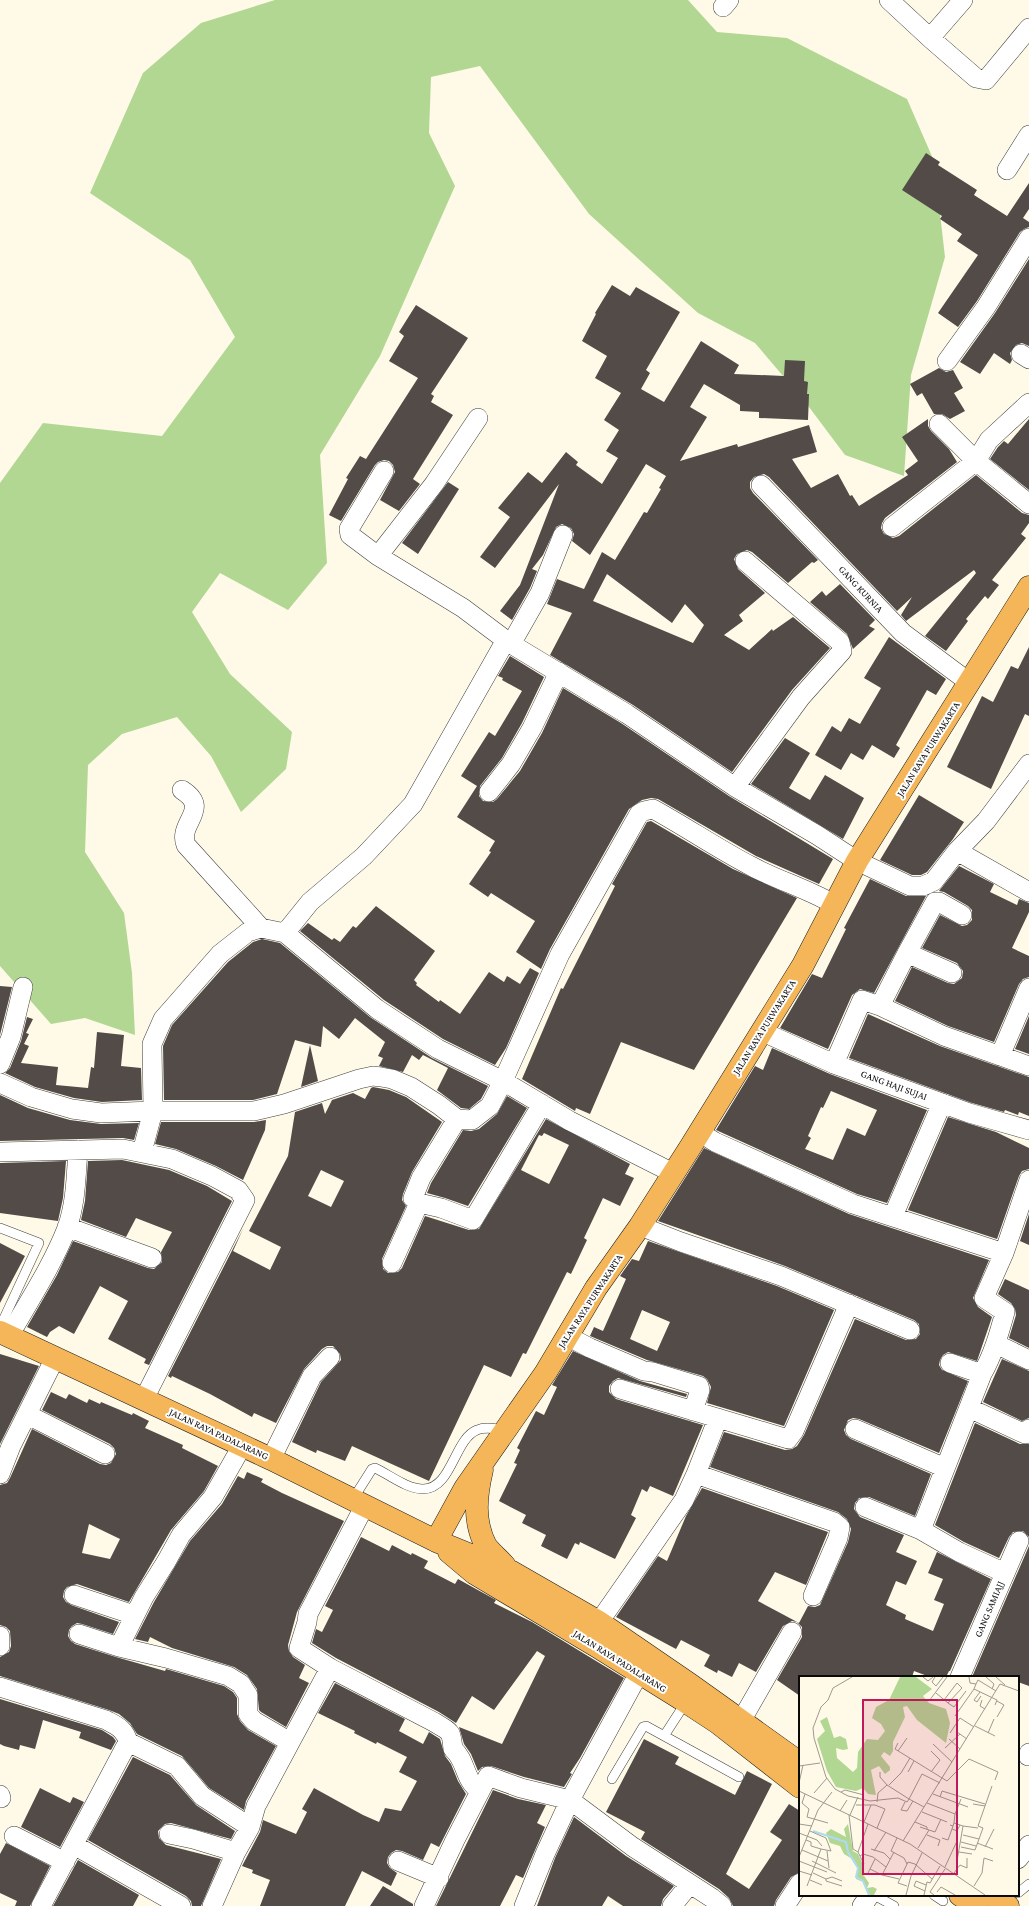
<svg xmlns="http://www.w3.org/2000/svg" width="1029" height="1906" font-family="'Crimson Pro',serif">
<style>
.forest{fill:#b2d793}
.building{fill:#524b47;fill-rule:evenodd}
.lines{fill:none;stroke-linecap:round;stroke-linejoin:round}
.service-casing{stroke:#3d3d3d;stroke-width:10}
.minor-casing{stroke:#3d3d3d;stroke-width:20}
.trunk-casing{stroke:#1b1b1b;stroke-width:23}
.service{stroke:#fff;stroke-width:9}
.minor{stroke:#fff;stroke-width:19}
.trunk{stroke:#f4b659;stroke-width:22}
.labels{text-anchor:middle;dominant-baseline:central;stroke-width:4;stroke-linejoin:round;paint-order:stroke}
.street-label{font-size:10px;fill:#0a0a0a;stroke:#fff}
.inset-river{fill:none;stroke:#aedaf4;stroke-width:2}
.inset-road{fill:none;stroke:#9d9a8f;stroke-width:1}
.view{fill:#c2185b;fill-opacity:0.15;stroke:#c2185b;stroke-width:2}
.inset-edge{fill:none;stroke:#0a0a0a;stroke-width:2}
</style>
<rect width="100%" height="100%" fill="#fffae7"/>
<path class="forest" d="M275 0H688L717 32 787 38 907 99 934 161 945 257 911 375 904 476 845 455 806 403 755 343 698 313 589 214 480 66 431 77 429 133 455 186 380 356 320 455 327 563 288 610 220 573 192 612 230 674 292 732 286 769 241 812 211 756 177 717 122 734 88 765 85 852 124 913 132 973 135 1035 85 1018 51 1024 0 966V483L43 423 162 436 235 337 190 260 90 193 143 73 201 23Z"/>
<path class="building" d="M926 153 940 162 938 165 977 190 974 195 1007 216 1029 183V209L1023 218 1029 222V227L1024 229 1020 232 977 301 958 327 938 313 978 255 957 241 962 234 940 219 942 216 902 190Z
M1029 259V346L1022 343 1016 345 1010 353 1012 360 1010 364 994 353 980 374 960 362 995 313Z
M612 285 630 296 636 287 680 312 646 370 650 373 641 389 664 402 701 341 739 365 734 374 784 376 785 360 805 361 804 381 808 382 807 394H809L808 420 759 418V412L740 411V405L704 384 690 407 707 417 680 461 737 444 738 447 809 425 817 452 792 459 811 488 838 474 850 496 852 495 859 506 908 475 905 471 918 461 902 437 928 419V426L931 431 949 449 957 462 885 518 882 523 881 528 884 534 893 538 899 536 976 475 1022 513 1029 515V523L1021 534 1026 538 992 580 999 585 988 599 985 596 966 619 968 621 946 651 925 636 976 573 974 570 906 621 901 615 912 597 897 611 769 477 764 474 754 477 750 482V488L753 493 818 560 814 563 812 562 788 583 752 552 747 550 737 554 734 559 738 569 765 593 739 615 743 621 724 635 749 650 772 629 773 631 793 617 830 648 792 690 732 772 633 705 550 655 572 613 547 604 557 579 584 589 602 552 615 560 644 512 647 513 661 489 659 488 666 476 646 464 590 555 572 541 574 534 571 528 562 524 556 527 543 555 532 569 537 571 530 588 512 620 500 611 520 585 559 484 495 568 480 557 510 517 498 508 528 472 542 483 566 452 578 462 576 465 602 484 618 458 606 451 619 430 604 420 621 393 595 378 607 356 582 341 596 314 595 313ZM607 574 672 623 685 604 704 625 693 643 593 601Z
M416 305 468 338 431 394 434 396 431 402 453 415 413 479 420 484 399 511 380 500 395 472 393 465 389 461 384 460 378 462 375 465 341 521 329 515 348 479 346 478 360 456 366 459 418 378 389 361 404 336 399 332Z
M939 368 946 372 953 370 963 388 954 393 965 411 950 419 942 414H934L922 393 917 396 910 384Z
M1029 419V490L990 459 998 447 1004 441 1008 444Z
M448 482 459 489 418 554 402 543Z
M840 584 875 620 869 626 875 629 853 649 847 634 810 602 822 591 826 596Z
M889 637 946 679 936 695 927 690 896 745 900 748 894 758 872 745 863 760 851 753 841 770 815 755 832 726 841 732 849 718 860 724 881 688 864 678Z
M1029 647V716L1025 714 991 789 947 767 982 696 993 702 1011 666 1018 669Z
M510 656 544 677 522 723 502 758 480 786 479 796 483 801 493 802 497 799 520 771 542 733 563 688 621 723 729 796 833 859 819 884 756 856 658 799 651 798 642 800 629 809 550 949 541 969 516 952 535 921 491 893 488 897 469 884 491 852 489 851 495 841 457 817 477 786 461 776 489 732 495 736 522 691 502 680 503 678 498 676Z
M785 738 810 753 789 788 810 800 825 775 864 798 843 839 751 784Z
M919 795 964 822 953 839 927 872 921 875H912L880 860Z
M651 821 733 869 797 898 694 1070 621 1042 590 1114 576 1108 575 1111 522 1079 561 988 563 989 615 886 612 884 647 822Z
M959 866 994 884 990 892 1017 905 1019 899 1029 903V912L1012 948 1029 956V977L1023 979 1019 984 994 1042 948 1026 895 1001 912 967 948 983 954 984 962 978 963 971 957 963 922 948 940 915 962 926 967 925 972 920V910L968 906 944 892 939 891Z
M870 879 906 896H926L874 993 860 989 852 995 828 1049 780 1028 812 974 822 978 846 929 844 928Z
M376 906 435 951 414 980 417 983 416 985 439 1002 440 1000 460 1014 489 972 504 982 507 976 520 984 530 968 539 973 506 1048 495 1065 443 1039 384 1000 300 931 308 923 332 940 334 938 340 942 353 926 356 928Z
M262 939 280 943 370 1017 432 1058 488 1086 481 1099 469 1109 461 1108 437 1090 448 1068 423 1055 419 1060 412 1055 403 1072 379 1066 383 1058 378 1056 385 1042 355 1018 339 1039 323 1026 321 1047 295 1040 277 1094 253 1100H164L163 1046 172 1025 228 962 253 942Z
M0 986 12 987 0 1035Z
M868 1014 940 1046 1029 1077V1116L1019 1112 1018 1115 1005 1110 1004 1112 972 1103 849 1058Z
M1029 1016V1054L1015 1049Z
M27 1017 33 1019 26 1033 29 1034 24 1044 29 1046 21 1063 58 1067 56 1085 88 1088 91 1067 94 1068 97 1032 124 1035 121 1066 141 1068 142 1100 102 1102 74 1098 35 1087 5 1073 10 1068 21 1041Z
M310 1045 318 1081 301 1087Z
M772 1048 830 1074 927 1110 887 1203 857 1194 716 1130 755 1066 763 1070ZM831 1091 877 1110 865 1136 847 1128 833 1160 805 1149 811 1138 808 1136 821 1107 823 1108Z
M373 1087 389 1090 406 1097 442 1122 412 1172 403 1194 402 1200 406 1206 382 1259 383 1269 388 1273 398 1272 402 1268 425 1216 469 1230 479 1229 546 1119 630 1164 625 1174 634 1178 620 1206 603 1198 584 1238 587 1240 571 1274 567 1272 526 1354 523 1353 511 1377 484 1365 429 1481 352 1446 345 1461 317 1450 316 1453 292 1442 321 1382 341 1360 340 1354 333 1346H327L322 1349 304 1369 276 1423 254 1413 252 1417 210 1394 172 1376 171 1378 168 1376 243 1229 233 1251 270 1270 281 1247 249 1231 288 1156 295 1112 322 1103 325 1114 332 1100 353 1093 365 1099 371 1088ZM544 1133 569 1145 549 1184 521 1170 539 1135 542 1136ZM321 1170 344 1181 331 1207 308 1196Z
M0 1095 28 1108 70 1120 101 1124 139 1123 134 1140 123 1138 0 1141Z
M507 1096 527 1108 468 1206 445 1198 427 1193 431 1183 463 1130 471 1131 479 1129 497 1114Z
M948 1117 996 1132 1029 1148V1169L1022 1171 1019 1176 997 1239 908 1210Z
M266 1120 265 1130 243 1180 216 1166 176 1149 155 1144 161 1122H254Z
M704 1148 849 1214 989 1260 973 1298 978 1307 992 1317 977 1361 948 1352 943 1355 940 1360 939 1365 942 1370 968 1381 939 1453 859 1419 853 1418 848 1420 844 1430 846 1435 851 1439 931 1474 915 1516 869 1497 859 1498 855 1503 854 1509 860 1517 904 1535 896 1552 917 1561 906 1585 896 1581 886 1605 906 1615 905 1619 933 1631 944 1604 934 1600 943 1579 928 1573 937 1552 991 1579 950 1671H949L946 1677H930L914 1671 912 1677H800V1696L777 1680 802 1637V1627L797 1622 792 1621 783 1626 756 1672 739 1663 732 1677 718 1670 717 1673 704 1666 710 1655 681 1640 676 1649 616 1617 658 1556 667 1561 686 1516 702 1488 828 1532 806 1585 775 1572 758 1601 799 1623 808 1606 815 1607 820 1605 848 1542 851 1529 847 1519 838 1512 710 1467 724 1432 785 1450 792 1449 797 1446 804 1435 855 1319 906 1340 916 1339 920 1334 919 1324 914 1320 785 1266 658 1221Z
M122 1160 169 1170 207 1186 232 1201 149 1365 144 1363 146 1359 108 1339 128 1301 100 1286 74 1334 59 1326 50 1332 47 1337 27 1327 57 1275 73 1241 148 1268 154 1269 162 1262 161 1252 172 1232 136 1218 126 1237 81 1220 85 1201 88 1161Z
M66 1161 63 1198 58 1221 0 1213V1163Z
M1029 1214V1245L1020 1241Z
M648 1241 777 1286 834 1310 784 1426 707 1403 711 1387 707 1379 703 1376 647 1360 590 1336 594 1327 603 1331 626 1279 620 1276 632 1259 639 1261ZM642 1310 670 1322 657 1351 630 1339Z
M0 1243 25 1256 0 1303Z
M1005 1279 1029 1290V1348L1009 1338 1016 1315 1015 1309 1011 1303 998 1294Z
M573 1351 640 1381 687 1394 686 1397 618 1378 613 1381 609 1386V1392L616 1399 703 1425 673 1496 650 1486 647 1492 642 1489 631 1515 636 1518 615 1559 580 1542 579 1545 575 1543 567 1559 541 1546 546 1535 522 1523 526 1515 499 1501 517 1464 514 1463 520 1450 517 1448 536 1411 544 1415 557 1387 552 1385Z
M0 1354 39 1366 0 1444Z
M1002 1359 1029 1371V1418L1022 1421 983 1402Z
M51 1392 66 1399 69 1394 87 1403 89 1399 100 1404 101 1402 132 1415 133 1413 149 1421 145 1428 183 1445 182 1448 218 1466 204 1491 171 1530 129 1602 77 1584 67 1587 64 1591 63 1597 66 1602 71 1605 119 1622 113 1634 82 1624 77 1623 72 1626 69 1630 68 1636 71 1641 75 1644 116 1657 165 1671 166 1669 224 1686 233 1692 237 1698V1714L240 1721 248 1730 276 1746 246 1801 244 1810 209 1788 182 1756 137 1734 130 1723 119 1714 109 1710 0 1676V1657L9 1652 11 1646 10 1631 6 1627 0 1625V1485L7 1483 10 1478 32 1429 100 1464 106 1465 111 1463 116 1454 114 1448 110 1444 42 1410ZM89 1524 120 1539 110 1559 82 1553Z
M975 1423 1020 1444H1029V1537L1023 1531 1013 1532 1009 1537 999 1558 964 1542 935 1525Z
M247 1472 263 1479 261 1482 282 1493 344 1521 297 1612 288 1645 289 1651 293 1657 305 1665 299 1678 309 1683 286 1727 261 1712 259 1710 257 1689 247 1675 234 1667 172 1648 150 1637 148 1642 135 1639 154 1602 190 1541 222 1504 238 1476 244 1479Z
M361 1537 389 1551 392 1545 411 1555 412 1553 428 1561 424 1568 455 1584 458 1579 476 1589 496 1600 494 1603 532 1622 624 1678 580 1758 570 1773 572 1774 564 1787 524 1777 491 1766 482 1767 478 1771 471 1754 464 1744 459 1727 502 1744 545 1656 537 1651 494 1710 472 1696 456 1723 439 1712 336 1658 312 1643 316 1629 322 1632 333 1610 325 1606Z
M1029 1546V1686L1018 1682V1677H972Z
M335 1683 405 1719 399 1731 423 1744 429 1732 440 1739 445 1756 451 1764 458 1781 466 1794 439 1847 431 1843 423 1860 402 1851 396 1850 391 1853 388 1857 387 1863 390 1868 397 1873 391 1886 362 1871 345 1906H260L270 1880 252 1873 253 1870 242 1866 260 1832 263 1820 296 1834 307 1812 302 1809 314 1788 363 1815 379 1822 385 1808 401 1811 417 1781 399 1772 407 1757 377 1742 376 1744 354 1733 355 1731 318 1713Z
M0 1699 102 1730 113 1737 116 1741 111 1750 79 1738 81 1732 43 1720 35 1749 20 1745 19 1750 4 1746 0 1744Z
M644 1739 679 1757 675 1764 735 1795 747 1771 772 1784 726 1874 749 1889 782 1840 770 1832 789 1804 800 1811V1872L791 1877 776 1900 774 1906H733L729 1898 719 1889 641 1839 645 1832 606 1812Z
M133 1757 170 1775 196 1805 235 1831 231 1839 171 1823 165 1824 158 1831 159 1838 166 1845 221 1859 201 1906H192L191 1901 186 1896 88 1840Z
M40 1788 70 1803 73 1797 84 1802 60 1847 21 1827Z
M493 1790 518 1799 546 1805 537 1823 545 1827 523 1878 516 1875 500 1906H436Z
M574 1817 626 1856 674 1886 663 1899 661 1906H623L608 1896 602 1906H537L555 1858Z
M6 1843 50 1866 30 1906H15L17 1901 0 1893V1854Z
M78 1860 139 1895 133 1906H53Z
M383 1886 413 1904V1906H370Z"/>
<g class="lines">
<g class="service-casing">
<path id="service" d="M0 1228 39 1243 0 1327
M353 1499 372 1469 375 1468C390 1475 407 1489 423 1489 452 1489 454 1439 477 1430 486 1426 496 1429 505 1430
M664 1736 686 1702
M612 1779 643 1727 646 1726 739 1777
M1018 1893 1029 1884
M874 1895 894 1906
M934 1895 943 1901"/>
</g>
<g class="minor-casing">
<path id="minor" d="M889 0 930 38 963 0
M723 7 729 0
M930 38 976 78 986 80 1029 28
M1007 170 1029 135
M1021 354 1029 359
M947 361 986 307 1029 238
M939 424 976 461 1029 504
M384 471 349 529 350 535 378 556 463 608 511 644 627 714 735 787 817 835 857 861 910 886H923L934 881 957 851 986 821 1029 764
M761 485 903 633 970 683
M892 527 976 461 989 440 1029 403
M378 556 434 484 478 418
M511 644 540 593 563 535
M735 787 801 697 842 651 840 642 745 561
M182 790C212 809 177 823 186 845L261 928
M489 792 511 764 532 728 559 672
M957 851 1029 892
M285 933 310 902 364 856 413 804 506 640
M907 953 935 902H939L962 915
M880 1006 907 953 952 973
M761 1031 834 1064 969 1113 1029 1130
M1000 1056 1029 988
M0 1064 11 1037 23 987
M834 1064 862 1000 880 1006 944 1036 1029 1066
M0 1083 31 1097 72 1109 101 1113 153 1111H254L284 1104 359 1079 373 1076 381 1077 392 1079 411 1087 439 1105 457 1119 472 1120 490 1106 503 1081 438 1049 377 1009 285 933 261 928 248 932 220 954 163 1019 152 1044 153 1111 142 1152
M457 1119 421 1178 413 1198 419 1203 441 1208 473 1220 542 1104
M699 1132 715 1142 853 1204 1004 1253 984 1298 1005 1312C999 1334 993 1355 982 1374L950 1363
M0 1152 123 1149 172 1159 212 1176 238 1190 245 1200 144 1399
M673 1173 570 1121 503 1081 560 954 639 814 644 811 653 809C686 827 718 849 751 866 779 881 808 889 835 905
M893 1216 942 1103
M640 1226 681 1242 781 1276 910 1330
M67 1227 152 1258
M1004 1253 1029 1180
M392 1263 419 1203
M9 1336C29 1301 52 1266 67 1228 76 1203 76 1176 78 1150
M567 1336 590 1348 644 1371 653 1372 699 1386 700 1390 693 1411
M996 1344 1029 1360
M620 1389 788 1439 794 1431 849 1304
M969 1408 1025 1434 1029 1429
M28 1415 105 1454
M855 1429 945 1468
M271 1459 312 1376 330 1357
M0 1474 11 1446 55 1358
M696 1474 834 1522 840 1527 838 1538 813 1596
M365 1505 308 1614 307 1622 299 1648 330 1668 434 1722C451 1733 451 1729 453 1749 467 1761 463 1779 480 1791
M865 1507 921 1530 982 1374
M921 1530 959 1552 1005 1573
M74 1595 134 1615
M599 1622 684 1500 696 1474 718 1418
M79 1634 119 1647 166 1658 228 1676 241 1684 244 1689 248 1695V1714L254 1721 290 1742
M0 1636V1646
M119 1647 144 1597 166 1562 181 1535 213 1497 242 1446
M960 1677 1019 1541
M0 1687 106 1720C117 1726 125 1729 128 1742L41 1906
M741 1721 792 1632
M128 1742 177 1766 202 1796 250 1827
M1028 1756 1029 1753
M0 1795 1 1798
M169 1834 193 1839 236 1852
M14 1836 65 1862
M74 1845 181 1906
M1018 1859 1029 1845
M398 1861 439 1878
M212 1906 236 1852 250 1827 256 1806 330 1668
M424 1906 455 1840 488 1776 521 1788 570 1800 633 1847 712 1898 722 1906
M524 1906 545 1854 570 1800 639 1673
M672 1906 690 1884
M785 1906 800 1883
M862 1906 870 1895"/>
</g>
<g class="trunk-casing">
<path id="trunk" d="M0 1332 271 1459 436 1541 512 1572 599 1622 691 1685 800 1763
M482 1470C476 1496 473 1521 486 1546 491 1553 500 1560 505 1566
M436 1541 465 1488 546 1372 596 1288 640 1226 691 1146 803 965 857 861 1029 587
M449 1552 474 1573 598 1647 686 1702 718 1723 800 1787
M960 1895 977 1906
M992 1895 1008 1906"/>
</g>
<use href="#service" class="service"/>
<use href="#minor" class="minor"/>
<use href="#trunk" class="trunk"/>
</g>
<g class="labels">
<g class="street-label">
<text transform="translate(861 589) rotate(47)">GANG KURNIA</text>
<text transform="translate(928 749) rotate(-58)">JALAN RAYA PURWAKARTA</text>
<text transform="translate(764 1027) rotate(-58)">JALAN RAYA PURWAKARTA</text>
<text transform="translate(894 1085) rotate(20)">GANG HAJI SUJAI</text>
<text transform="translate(590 1301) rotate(-57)">JALAN RAYA PURWAKARTA</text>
<text transform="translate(219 1434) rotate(25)">JALAN RAYA PADALARANG</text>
<text transform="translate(989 1609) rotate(-67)">GANG SAMIAJJ</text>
<text transform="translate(620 1661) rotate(32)">JALAN RAYA PADALARANG</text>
</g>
</g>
<g transform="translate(799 1676)">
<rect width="220" height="220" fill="#fffae7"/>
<path d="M101 1H117L133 13 124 20 130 27 147 33 151 47 147 67 118 44 108 30 104 31 106 41 94 66V75L91 80 85 76 82 80 91 91V94L86 98 80 90 72 94 77 119 69 118 64 112 57 115 37 111 28 95 18 63 26 55 21 45 28 41 35 62 41 60 47 63 49 73 44 74 37 72 38 82 54 96 58 92 59 76 68 63 79 64 86 55 82 48 73 42 77 31 90 24ZM49 148 54 175 59 178 65 190 63 197 70 207 68 212 74 211 78 213 75 219H71L64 206 57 203 59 192 55 184 45 178 41 170 31 167 27 157 32 153 47 161 45 153Z" fill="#b2d793"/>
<path class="inset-river" d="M14 155 47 166 49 176 59 192 57 201 64 205 70 219"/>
<path class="inset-road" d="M53 1 34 12 29 24 22 31 14 52 15 62 27 101 36 113 49 120 71 125 99 122 108 126 110 123 88 109 81 101V96M124 1 129 5 134 1M136 1 133 6 137 10 144 1M170 1 171 7 177 8 179 4 197 15M187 1 195 8 193 13M197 1 206 9M177 8 175 13 198 24 196 29M201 8 220 15M181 16 175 24 178 26 182 20M137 17 149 27 163 12 158 7M145 24 158 7M183 24 181 30 186 33M130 25 148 1M198 25 205 29 198 41M149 27 155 31 167 15M156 40 175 13M176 50 196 60M158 56 168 63M151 57 161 42 175 51M189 57 195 43M150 63 161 73M99 67 96 73 148 105 170 83 199 96 196 104M134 68 153 86M146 72 161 58M99 75 108 62M0 90 21 87M109 96 115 85M132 96 141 84 132 75M0 107 4 89M90 109 102 97 111 82M0 115 111 168 186 219M42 116 46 114 65 119M15 117 28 102M6 118 3 127 10 133 8 141 29 147M134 118 169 131M141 121 143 115 186 128M78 126 79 117 88 109M106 126 102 134 108 135 114 125M128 127 156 138 155 147M174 128 186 130M57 129H76L86 133 78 152M125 131 110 123 123 98 141 107M41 135 48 124M123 136 148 146M156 138 162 123M50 139 54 173 59 176 65 188M51 139 59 121M65 146 72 129M116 146 128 151V153M0 148 13 150M151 149 154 150 155 147 164 150 158 185M164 150 179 152M121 151 136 156 142 143M153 153 158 155 161 149M11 155 27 162 32 175 22 173M0 157 18 164 23 170M128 159 141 164 139 170M98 162 92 175 105 182 108 188M143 162 149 164 154 150M180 163 184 152 179 150 193 110M7 164 12 166V170L22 173 8 210M104 165 201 8M162 166 177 170M178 167 194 173M162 171 176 174 180 163 164 159M186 171 195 153M119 172 130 154M72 173 85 177 91 183M3 174 29 185M28 175 30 192M75 175 87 156M59 176 69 148M160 176 173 178M61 180 64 178 74 181 87 191M0 181 19 134 33 116M0 185 28 196M13 185 37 197M146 191 158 165M71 193 83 199 100 203M0 195 13 199M14 197 27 203V205L43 210M155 197 161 189 168 192V182M68 199 76 183M83 199 95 176M27 203 33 201 43 205M11 204 23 209M108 210 99 207 109 186 116 188 133 203M175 210 183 197 185 182 194 185M126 215 115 210 117 205 127 209M138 216 142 211 156 219M107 219 112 200 123 177M125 219 128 206 131 207 141 190M135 219 131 216 146 193"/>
<path class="view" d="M64 24H158V198H64Z"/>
<rect width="220" height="220" class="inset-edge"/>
</g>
</svg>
